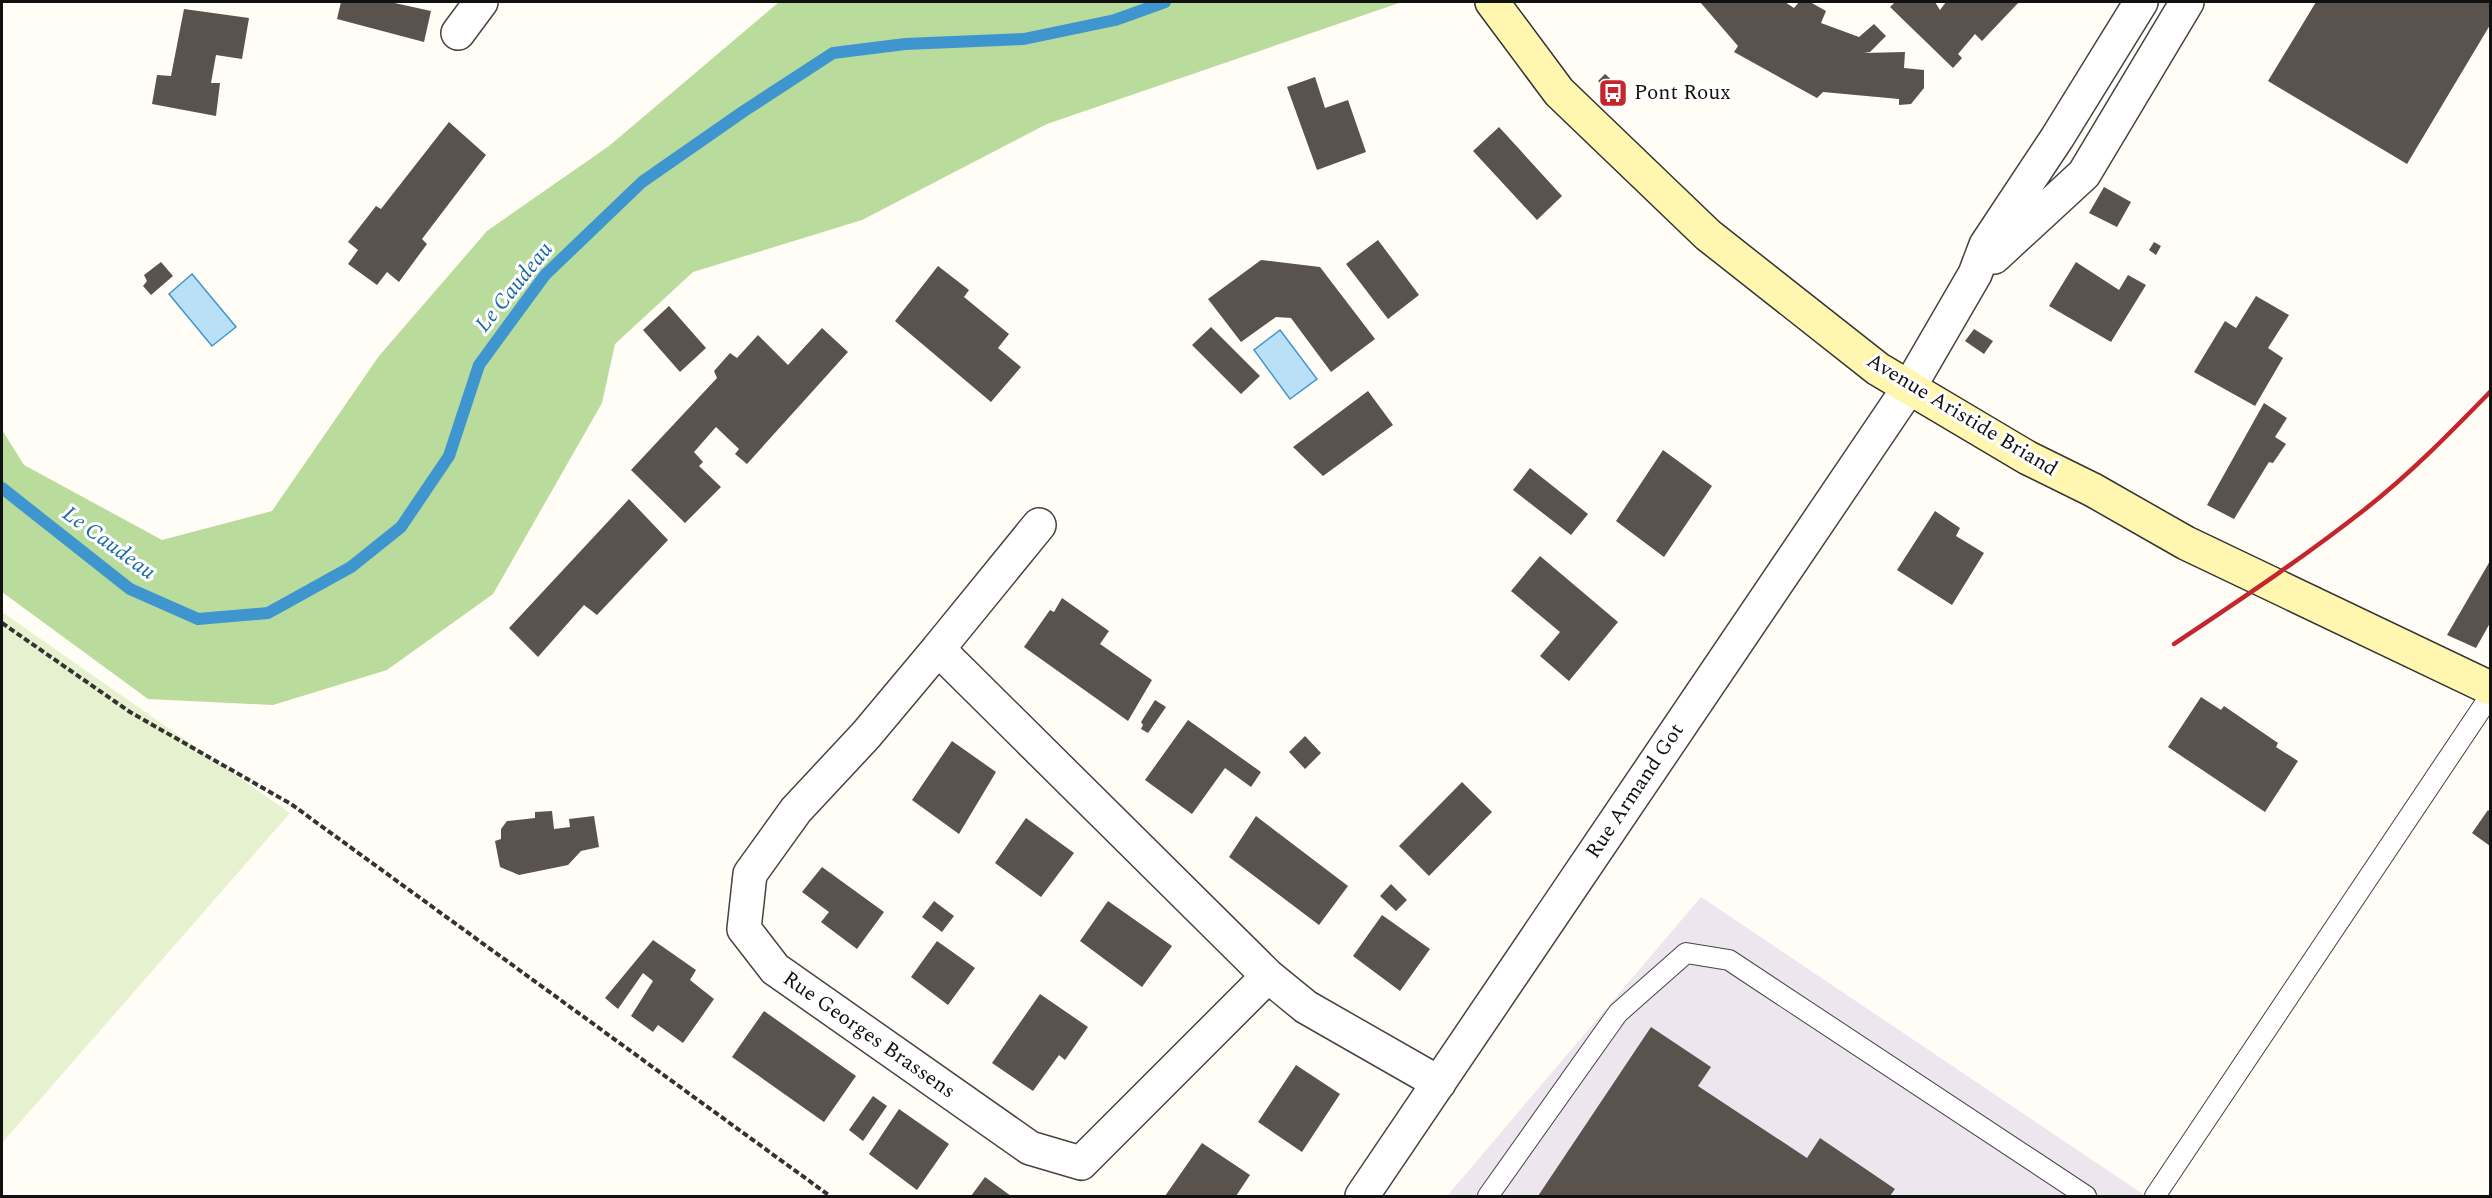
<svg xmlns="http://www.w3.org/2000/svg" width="2492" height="1198" font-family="Spectral,serif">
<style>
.industrial{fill:#eee6ef}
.forest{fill:#b9dc9c}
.pitch{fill:#e6f2cf}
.water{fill:#b9e0f7;stroke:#3f96cf;stroke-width:1.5}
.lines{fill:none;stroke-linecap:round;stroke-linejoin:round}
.stream{stroke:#3f96cf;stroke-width:12}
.building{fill:#5a524d}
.lane-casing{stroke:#444;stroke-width:22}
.street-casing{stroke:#444;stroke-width:36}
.secondary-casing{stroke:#333;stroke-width:36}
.path{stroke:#333;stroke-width:4;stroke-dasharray:6 3;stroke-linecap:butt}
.lane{stroke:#fff;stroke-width:20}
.street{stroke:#fff;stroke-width:33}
.secondary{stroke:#fff6b0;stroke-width:33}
.rail{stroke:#c4262e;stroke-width:4.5}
.labels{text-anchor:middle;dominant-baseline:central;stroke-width:6;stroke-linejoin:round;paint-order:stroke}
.poi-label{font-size:21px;fill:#111;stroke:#fff;text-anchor:start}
.street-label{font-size:21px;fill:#111;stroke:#fff}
.water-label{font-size:22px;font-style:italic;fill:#1768a6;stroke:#fff}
</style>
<rect width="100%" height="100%" fill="#fffdf5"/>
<path class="industrial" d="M1701 897 2146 1196H1447Z"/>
<path class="forest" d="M779 2H1402L1047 124 862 220 693 272 615 344 602 403 493 594 387 670 273 705 148 699 2 592V430L24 465 162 540 272 511 379 356 487 231 609 146Z"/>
<path class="pitch" d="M2 612 290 813 2 1143Z"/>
<path class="water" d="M192 274 236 327 212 346 169 294Z
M1280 330 1317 379 1290 399 1254 350Z"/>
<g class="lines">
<path class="stream" d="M2 488 130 589 198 619 268 613 351 567 401 527 449 456 479 365 545 275 642 182 744 111 833 53 905 44 1024 39 1115 20 1165 2"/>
</g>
<path class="building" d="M341 2H390L431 11 424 42 337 19Z
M1700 2H1785L1794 8 1799 2H1810L1826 11 1821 23 1859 37 1874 24 1886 36 1870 52 1864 53 1905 52 1904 68 1924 70V88L1911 104 1899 105V99L1823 92 1817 98 1734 52 1738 46Z
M1895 2H1935L1940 10 1946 2H2019L1982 41 1975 34 1958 54 1962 58 1953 68 1890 7Z
M2316 2H2490V25L2407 164 2268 81Z
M184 9 249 18 242 59 216 55 211 83H220L216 116 152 104 157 75 171 76Z
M1605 74 1621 88 1614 96 1598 81Z
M1315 77 1325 108 1348 100 1366 152 1317 170 1287 87Z
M449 122 486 155 422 239 427 244 399 282 387 272 377 285 348 264 358 250 348 242 376 206 381 209Z
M1499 127 1562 196 1537 220 1473 151Z
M2104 187 2131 202 2117 227 2089 213Z
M1378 240 1419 295 1388 319 1346 264Z
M2154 242 2161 246 2156 255 2149 250Z
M1261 260 1320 267 1375 339 1331 372 1291 318 1276 317 1241 342 1208 299Z
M161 262 173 276 151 295 143 286 147 281 144 275Z
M2076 262 2119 290 2128 275 2146 285 2111 342 2049 306Z
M938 266 969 290 964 297 1009 334 998 348 1021 367 991 402 895 321Z
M2256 296 2289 315 2268 348 2283 358 2255 406 2194 372 2225 321 2236 328Z
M669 306 706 348 680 372 643 330Z
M1211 327 1260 376 1241 394 1192 345Z
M822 328 848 352 747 464 735 454 739 449 716 427 694 452 703 462 699 466 721 487 685 523 631 470 717 378 714 371 730 353 737 358 758 335 788 365Z
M1974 329 1993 341 1984 354 1965 341Z
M1368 391 1393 425 1323 476 1293 447Z
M2264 403 2287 418 2275 437 2286 444 2273 463 2269 462 2234 519 2207 505Z
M1663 450 1712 486 1664 557 1616 521Z
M1530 468 1588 514 1571 535 1513 490Z
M629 499 668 540 597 615 584 605 538 657 509 628Z
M1935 511 1960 528 1956 536 1984 553 1952 605 1897 570Z
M1540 556 1618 622 1569 681 1540 656 1560 632 1511 591Z
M2490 561V623L2476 648 2447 635Z
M1062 598 1109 631 1100 644 1152 680 1128 721 1024 647 1050 610 1054 612Z
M2201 697 2221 710 2224 706 2278 743 2276 747 2298 761 2265 812 2168 747Z
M1155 700 1166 707 1148 733 1141 729 1143 725 1141 722Z
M1188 720 1261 772 1251 787 1225 768 1192 814 1145 780Z
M1305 736 1321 753 1305 769 1289 752Z
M952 741 996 772 959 834 912 800Z
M1462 782 1492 812 1429 876 1399 846Z
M2488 810 2490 812V846L2472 833Z
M552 811 554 829 570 827 569 819 594 816 599 847 581 851 568 865 519 875 500 867 495 841 501 839V829L507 821 535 818V812Z
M1256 816 1348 886 1319 925 1229 857Z
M1026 818 1074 853 1041 897 995 863Z
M822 867 884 912 857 949 821 922 829 912 802 892Z
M1391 884 1407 900 1396 911 1380 896Z
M934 901 954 916 942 932 922 917Z
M1108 901 1172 946 1142 987 1080 941Z
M1382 915 1430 949 1400 991 1353 956Z
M653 940 696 970 690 980 714 999 683 1043 658 1025 653 1032 631 1016 653 981 643 973 618 1009 605 998Z
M937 941 975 968 948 1005 911 977Z
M1040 994 1088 1027 1065 1060 1059 1055 1033 1091 992 1063Z
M764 1011 856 1076 824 1122 732 1057Z
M1651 1027 1711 1067 1698 1086 1807 1158 1820 1138 1895 1189 1890 1196H1538Z
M1296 1065 1340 1094 1302 1152 1258 1122Z
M873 1096 887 1106 863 1141 849 1130Z
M899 1109 949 1144 917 1190 869 1154Z
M1202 1143 1250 1175 1236 1196H1165Z
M985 1177 1011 1196H971Z"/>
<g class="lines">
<g class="lane-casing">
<path id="lane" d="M1488 1196 1618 1013 1686 953 1729 960 2086 1196
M2155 1196 2490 696"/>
</g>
<g class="street-casing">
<path id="street" d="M458 33 481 2
M1994 257 2084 174 2187 2
M938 649 1039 525
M1268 976 1081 1163 1030 1148 775 969 744 929 750 874 796 810 866 735 938 649 1268 976 1306 1007 1439 1083
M1362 1196 1910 386 1975 274 1986 245 2057 138 2141 2"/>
</g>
<g class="secondary-casing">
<path id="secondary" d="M1492 2 1559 92 1708 235 1878 369 2028 458 2093 490 2186 543 2490 688"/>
</g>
<path class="path" d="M2 623 130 712 291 804 830 1196"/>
<use href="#lane" class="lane"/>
<use href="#street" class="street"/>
<use href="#secondary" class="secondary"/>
<path class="rail" d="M2174 644C2238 601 2303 558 2364 510 2410 474 2450 433 2490 392"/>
</g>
<defs>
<g id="bus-square" transform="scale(1.5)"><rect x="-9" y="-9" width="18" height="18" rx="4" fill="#c4262e" stroke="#fff"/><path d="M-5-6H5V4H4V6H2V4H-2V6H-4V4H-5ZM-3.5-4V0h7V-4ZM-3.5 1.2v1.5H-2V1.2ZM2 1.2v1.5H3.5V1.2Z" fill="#fff"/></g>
</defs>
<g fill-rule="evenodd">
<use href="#bus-square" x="1613" y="93"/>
</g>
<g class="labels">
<g class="poi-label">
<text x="1634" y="93">Pont Roux</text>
</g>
<g class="street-label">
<text transform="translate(1962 415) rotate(31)">Avenue Aristide Briand</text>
<text transform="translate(1635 791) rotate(-56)">Rue Armand Got</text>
<text transform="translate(869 1035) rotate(35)">Rue Georges Brassens</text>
</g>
<g class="water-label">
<text transform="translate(514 287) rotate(-51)">Le Caudeau</text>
<text transform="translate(109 543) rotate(36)">Le Caudeau</text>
</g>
</g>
<rect width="2492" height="1198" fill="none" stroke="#111111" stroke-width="6"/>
</svg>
